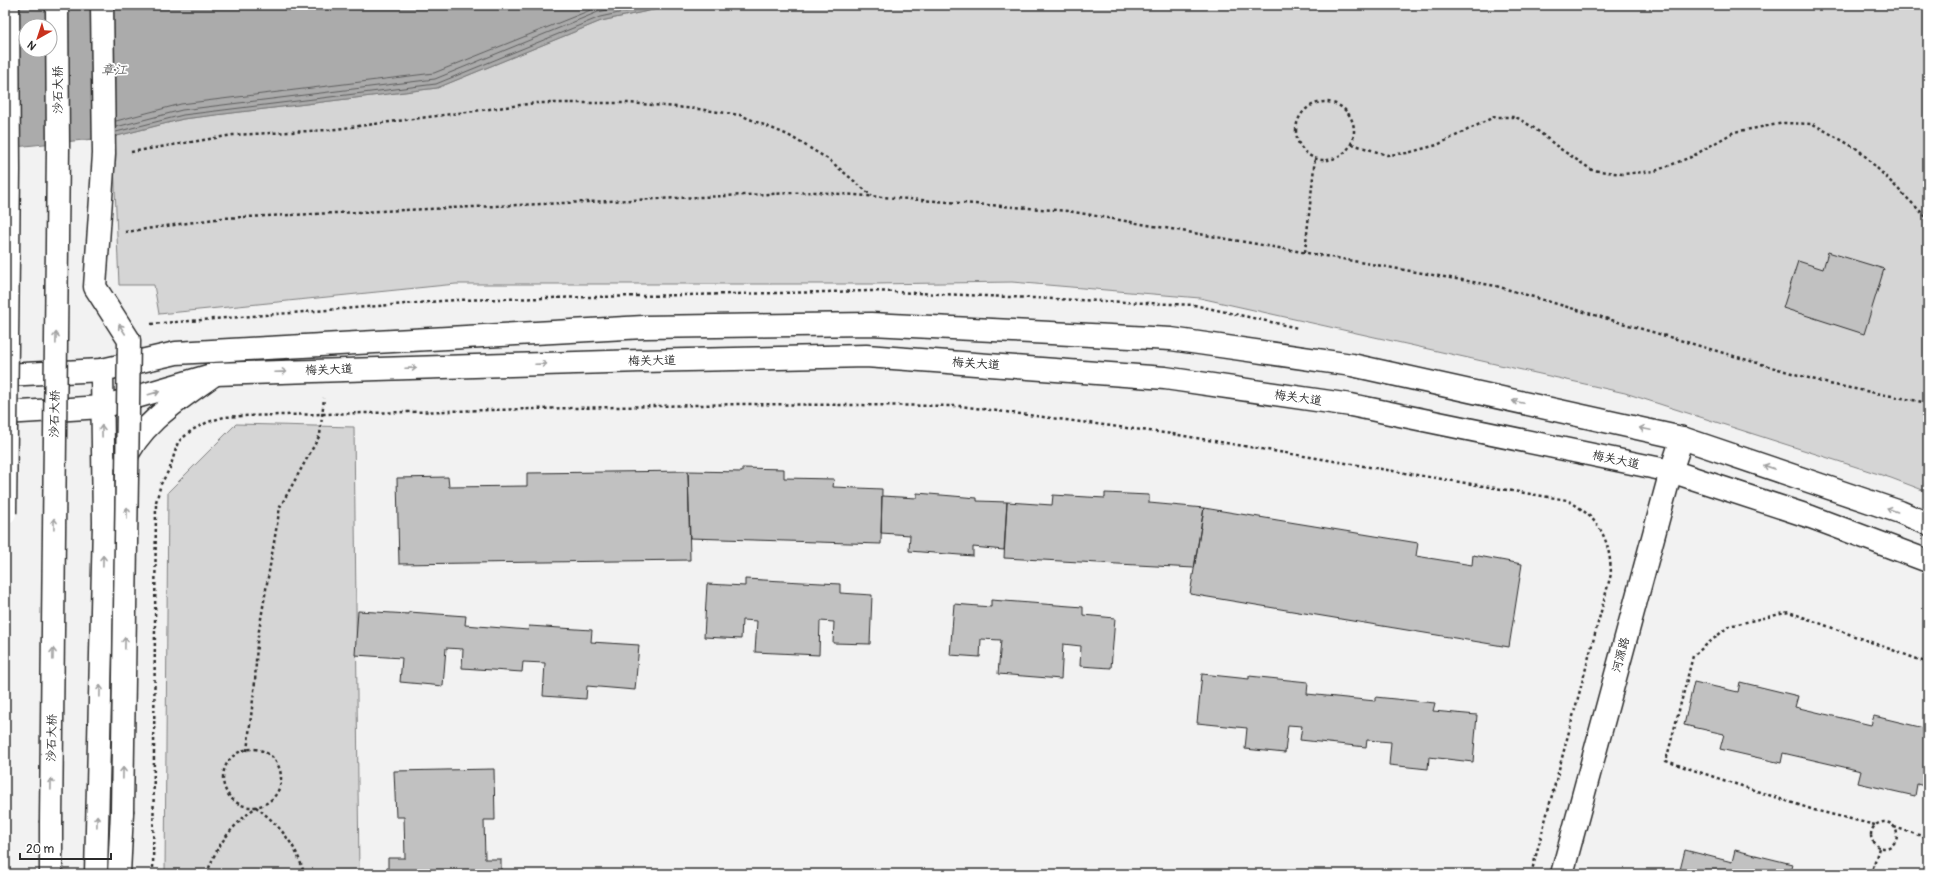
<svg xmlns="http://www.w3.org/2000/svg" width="1933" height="879" font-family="Pangolin,'LXGW WenKai TC',sans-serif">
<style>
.green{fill:#d5d5d5;stroke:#808080}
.water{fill:#ababab;stroke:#787878;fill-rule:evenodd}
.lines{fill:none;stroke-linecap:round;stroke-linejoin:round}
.shore{stroke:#5e5e5e;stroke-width:1}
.building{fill:#c1c1c1;stroke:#2b2b2b}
.tertiary-casing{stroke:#2b2b2b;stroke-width:25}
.secondary-casing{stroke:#2b2b2b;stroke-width:25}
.primary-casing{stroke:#2b2b2b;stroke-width:25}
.path{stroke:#2b2b2b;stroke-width:2.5;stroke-dasharray:3 3;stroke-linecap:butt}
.tertiary{stroke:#fff;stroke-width:22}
.secondary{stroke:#fff;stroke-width:22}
.primary{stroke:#fff;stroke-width:22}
.tertiary-bridge-casing{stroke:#2b2b2b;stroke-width:25;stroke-linecap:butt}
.primary-bridge-casing{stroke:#2b2b2b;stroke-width:25;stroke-linecap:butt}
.tertiary-bridge{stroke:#fff;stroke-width:22}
.primary-bridge{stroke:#fff;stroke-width:22}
.oneway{stroke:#a0a0a0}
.labels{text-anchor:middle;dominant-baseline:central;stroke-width:3.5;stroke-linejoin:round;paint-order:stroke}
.street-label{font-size:12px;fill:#2b2b2b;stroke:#fff}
.water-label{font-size:13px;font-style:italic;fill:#585858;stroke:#fff}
</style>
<rect width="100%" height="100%" fill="#f2f2f2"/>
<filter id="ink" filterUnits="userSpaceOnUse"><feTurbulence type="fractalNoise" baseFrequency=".025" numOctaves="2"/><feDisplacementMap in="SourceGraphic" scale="8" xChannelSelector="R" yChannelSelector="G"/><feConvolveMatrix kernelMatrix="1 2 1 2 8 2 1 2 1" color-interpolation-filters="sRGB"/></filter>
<g filter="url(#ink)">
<path class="green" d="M676 5H1928V492L1891 478 1625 393 1200 298 1012 282 873 284H456L159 314 154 285H119L113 137 183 119 437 88 601 21Z
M236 424 354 427 359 874H165L168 492Z"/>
<path class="water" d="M5 5H676L601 21 437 88 183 119 113 137 5 148ZM26 26H50V50H26Z"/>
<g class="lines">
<path class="shore" d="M116 121 181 104 434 73 603 5
M116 127 182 110 435 79 598 12 632 5
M116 132 183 115 436 84 600 17 656 5"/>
</g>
<path class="building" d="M1828 252 1884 269 1864 334 1783 308 1798 261 1823 269Z
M742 468 784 469V478L834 479 833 487 882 489 881 544 690 538 688 471 742 472Z
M688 471 690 560 399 564 397 478 448 477 449 487 527 486V473Z
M917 493 977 498V501L1007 502 1004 550 973 547V556L909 551 910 535 881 533 882 496 917 498Z
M1105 493 1149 495V503L1204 508 1194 568 1004 558 1007 502 1052 505 1053 495 1105 498Z
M1204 508 1418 543 1416 556 1472 565 1473 555 1522 564 1509 647 1190 594Z
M745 579 840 584V593L872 595 870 644 833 643 834 622 820 621 819 655 755 652 757 621 742 620 741 639 704 637 707 584 745 586Z
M991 600 1083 607V615L1115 618 1111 668 1080 666 1081 646 1063 644 1061 679 998 674 1001 640 981 639 980 657 950 655 954 604 991 607Z
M358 611 409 614V612L466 616 465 625 528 630 529 626 592 630 591 642 639 645 635 690 587 686 586 699 543 696 545 663 523 662 522 672 462 668 463 649 446 648 443 686 400 682 402 658 355 655Z
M1202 674 1249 679V676L1308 682 1307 694 1375 701V697L1435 703 1433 711 1477 715 1473 762 1429 757 1428 769 1389 765 1391 742 1367 740 1366 747 1300 740 1302 726 1288 725 1285 753 1245 749 1247 728 1197 723Z
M1694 682 1738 692 1740 682 1798 696 1795 707 1871 725 1874 716 1928 729V787L1917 784 1915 796 1858 783 1861 771 1783 753 1781 763 1720 749 1724 734 1684 725Z
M494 769 495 820H484L485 859H501V874H388V858H405L404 817H396L394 771Z
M1685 850 1732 862 1735 850 1792 864 1790 874H1679Z"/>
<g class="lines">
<g class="tertiary-casing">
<path id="tertiary" d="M119 874 122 812
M1562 874 1671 471 1682 438"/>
</g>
<g class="secondary-casing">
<path id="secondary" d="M5 375 102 370 176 353 644 327 871 324 1171 339 1352 365 1682 438 1900 512 1928 524
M5 413 102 407 215 374 641 361 866 356 1165 378 1351 405 1671 471 1811 517 1928 561"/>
</g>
<g class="primary-casing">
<path id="primary" d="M124 463C139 423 182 398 215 374
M51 823V874
M96 874 104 523 102 370"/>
</g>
<path class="path" d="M1296 131a29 29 0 1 1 58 0a29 29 0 1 1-58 0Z
M1352 144 1387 155 1407 153 1437 145 1494 117H1516L1534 128 1559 148 1592 170 1622 174 1655 171 1691 157 1734 132 1784 123 1813 124 1859 150 1928 219
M131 152 233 135 328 130 536 103H630L698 109 740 115 788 135 828 159 872 196
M125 232 222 218 815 192 1068 211 1496 286 1829 384 1928 403
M1305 252 1315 158
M151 324 455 300 871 291 1194 305 1298 328
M223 778a29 29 0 1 1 58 0a29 29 0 1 1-58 0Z
M247 751 255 682 257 642 280 507 320 435 324 398
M1871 835a13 13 0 1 1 26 0a13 13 0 1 1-26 0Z
M1875 825 1814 810 1666 761 1693 656 1729 626 1789 612 1928 663
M1894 827 1928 838
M153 874 156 502 161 484 170 468 178 442 192 430 208 422 224 417 241 416 741 404 960 406 1172 434 1567 500C1599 518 1610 538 1611 574L1531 874
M207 874C216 845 232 826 256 807 279 825 297 845 304 874
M1871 874 1879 848"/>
<use href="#tertiary" class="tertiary"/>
<use href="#secondary" class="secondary"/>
<use href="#primary" class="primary"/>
<g class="tertiary-bridge-casing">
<path id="tertiary-bridge" d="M102 5 104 154 95 287 129 340 122 812"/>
</g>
<g class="primary-bridge-casing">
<path id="primary-bridge" d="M5 513 9 170 8 5
M51 823 58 147 57 5"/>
</g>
<use href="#tertiary-bridge" class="tertiary-bridge"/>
<use href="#primary-bridge" class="primary-bridge"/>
</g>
<defs><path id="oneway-shaft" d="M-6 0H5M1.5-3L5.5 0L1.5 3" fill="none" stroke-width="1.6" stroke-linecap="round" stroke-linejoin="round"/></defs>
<g class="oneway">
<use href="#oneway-shaft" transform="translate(122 329) rotate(-123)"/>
<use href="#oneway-shaft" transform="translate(56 338) rotate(-89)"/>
<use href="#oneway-shaft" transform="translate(541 364) rotate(-2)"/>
<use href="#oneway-shaft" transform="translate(411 368) rotate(-2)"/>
<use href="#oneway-shaft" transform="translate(281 372) rotate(-2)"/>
<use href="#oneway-shaft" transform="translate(154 393) rotate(-16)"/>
<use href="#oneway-shaft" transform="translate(1518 402) rotate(-168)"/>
<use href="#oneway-shaft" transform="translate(1645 429) rotate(-168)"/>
<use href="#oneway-shaft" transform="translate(102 431) rotate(-91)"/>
<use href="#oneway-shaft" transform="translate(1769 467) rotate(-161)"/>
<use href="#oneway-shaft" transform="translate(1892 510) rotate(-161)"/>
<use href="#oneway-shaft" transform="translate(127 513) rotate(-89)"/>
<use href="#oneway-shaft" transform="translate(54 524) rotate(-89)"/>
<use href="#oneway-shaft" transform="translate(103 561) rotate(-89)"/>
<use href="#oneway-shaft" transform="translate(125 643) rotate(-89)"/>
<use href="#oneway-shaft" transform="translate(53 654) rotate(-89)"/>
<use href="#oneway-shaft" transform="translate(100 691) rotate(-89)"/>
<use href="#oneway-shaft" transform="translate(123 773) rotate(-89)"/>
<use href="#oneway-shaft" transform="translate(51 784) rotate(-89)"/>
<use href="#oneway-shaft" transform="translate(97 821) rotate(-89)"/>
</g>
</g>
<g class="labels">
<g class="street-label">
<text transform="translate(58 90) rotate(-90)">沙石大桥</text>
<text transform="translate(652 361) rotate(-1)">梅关大道</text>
<text transform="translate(976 364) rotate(4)">梅关大道</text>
<text transform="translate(329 370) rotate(-2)">梅关大道</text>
<text transform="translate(1298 398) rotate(8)">梅关大道</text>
<text transform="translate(55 414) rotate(-89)">沙石大桥</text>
<text transform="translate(1616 460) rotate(12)">梅关大道</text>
<text transform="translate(1621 655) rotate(-75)">河源路</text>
<text transform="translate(52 738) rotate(-89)">沙石大桥</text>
</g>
<g class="water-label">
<text x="114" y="70">章江</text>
</g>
</g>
<rect width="1933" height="879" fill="none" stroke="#fff" stroke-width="20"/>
<rect x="10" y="10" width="1913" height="859" fill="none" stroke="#2b2b2b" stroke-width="1.5" filter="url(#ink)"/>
<g transform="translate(38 38) rotate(219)"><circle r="19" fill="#ffffff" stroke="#aaaaaa"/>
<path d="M0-3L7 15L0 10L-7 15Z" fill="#c8321e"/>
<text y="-6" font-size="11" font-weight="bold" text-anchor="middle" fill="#2b2b2b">N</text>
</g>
<path d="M20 853v6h91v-6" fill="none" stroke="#2b2b2b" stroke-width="2"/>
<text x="26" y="853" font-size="12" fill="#2b2b2b" stroke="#ffffff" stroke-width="3" paint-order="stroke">20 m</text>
</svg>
